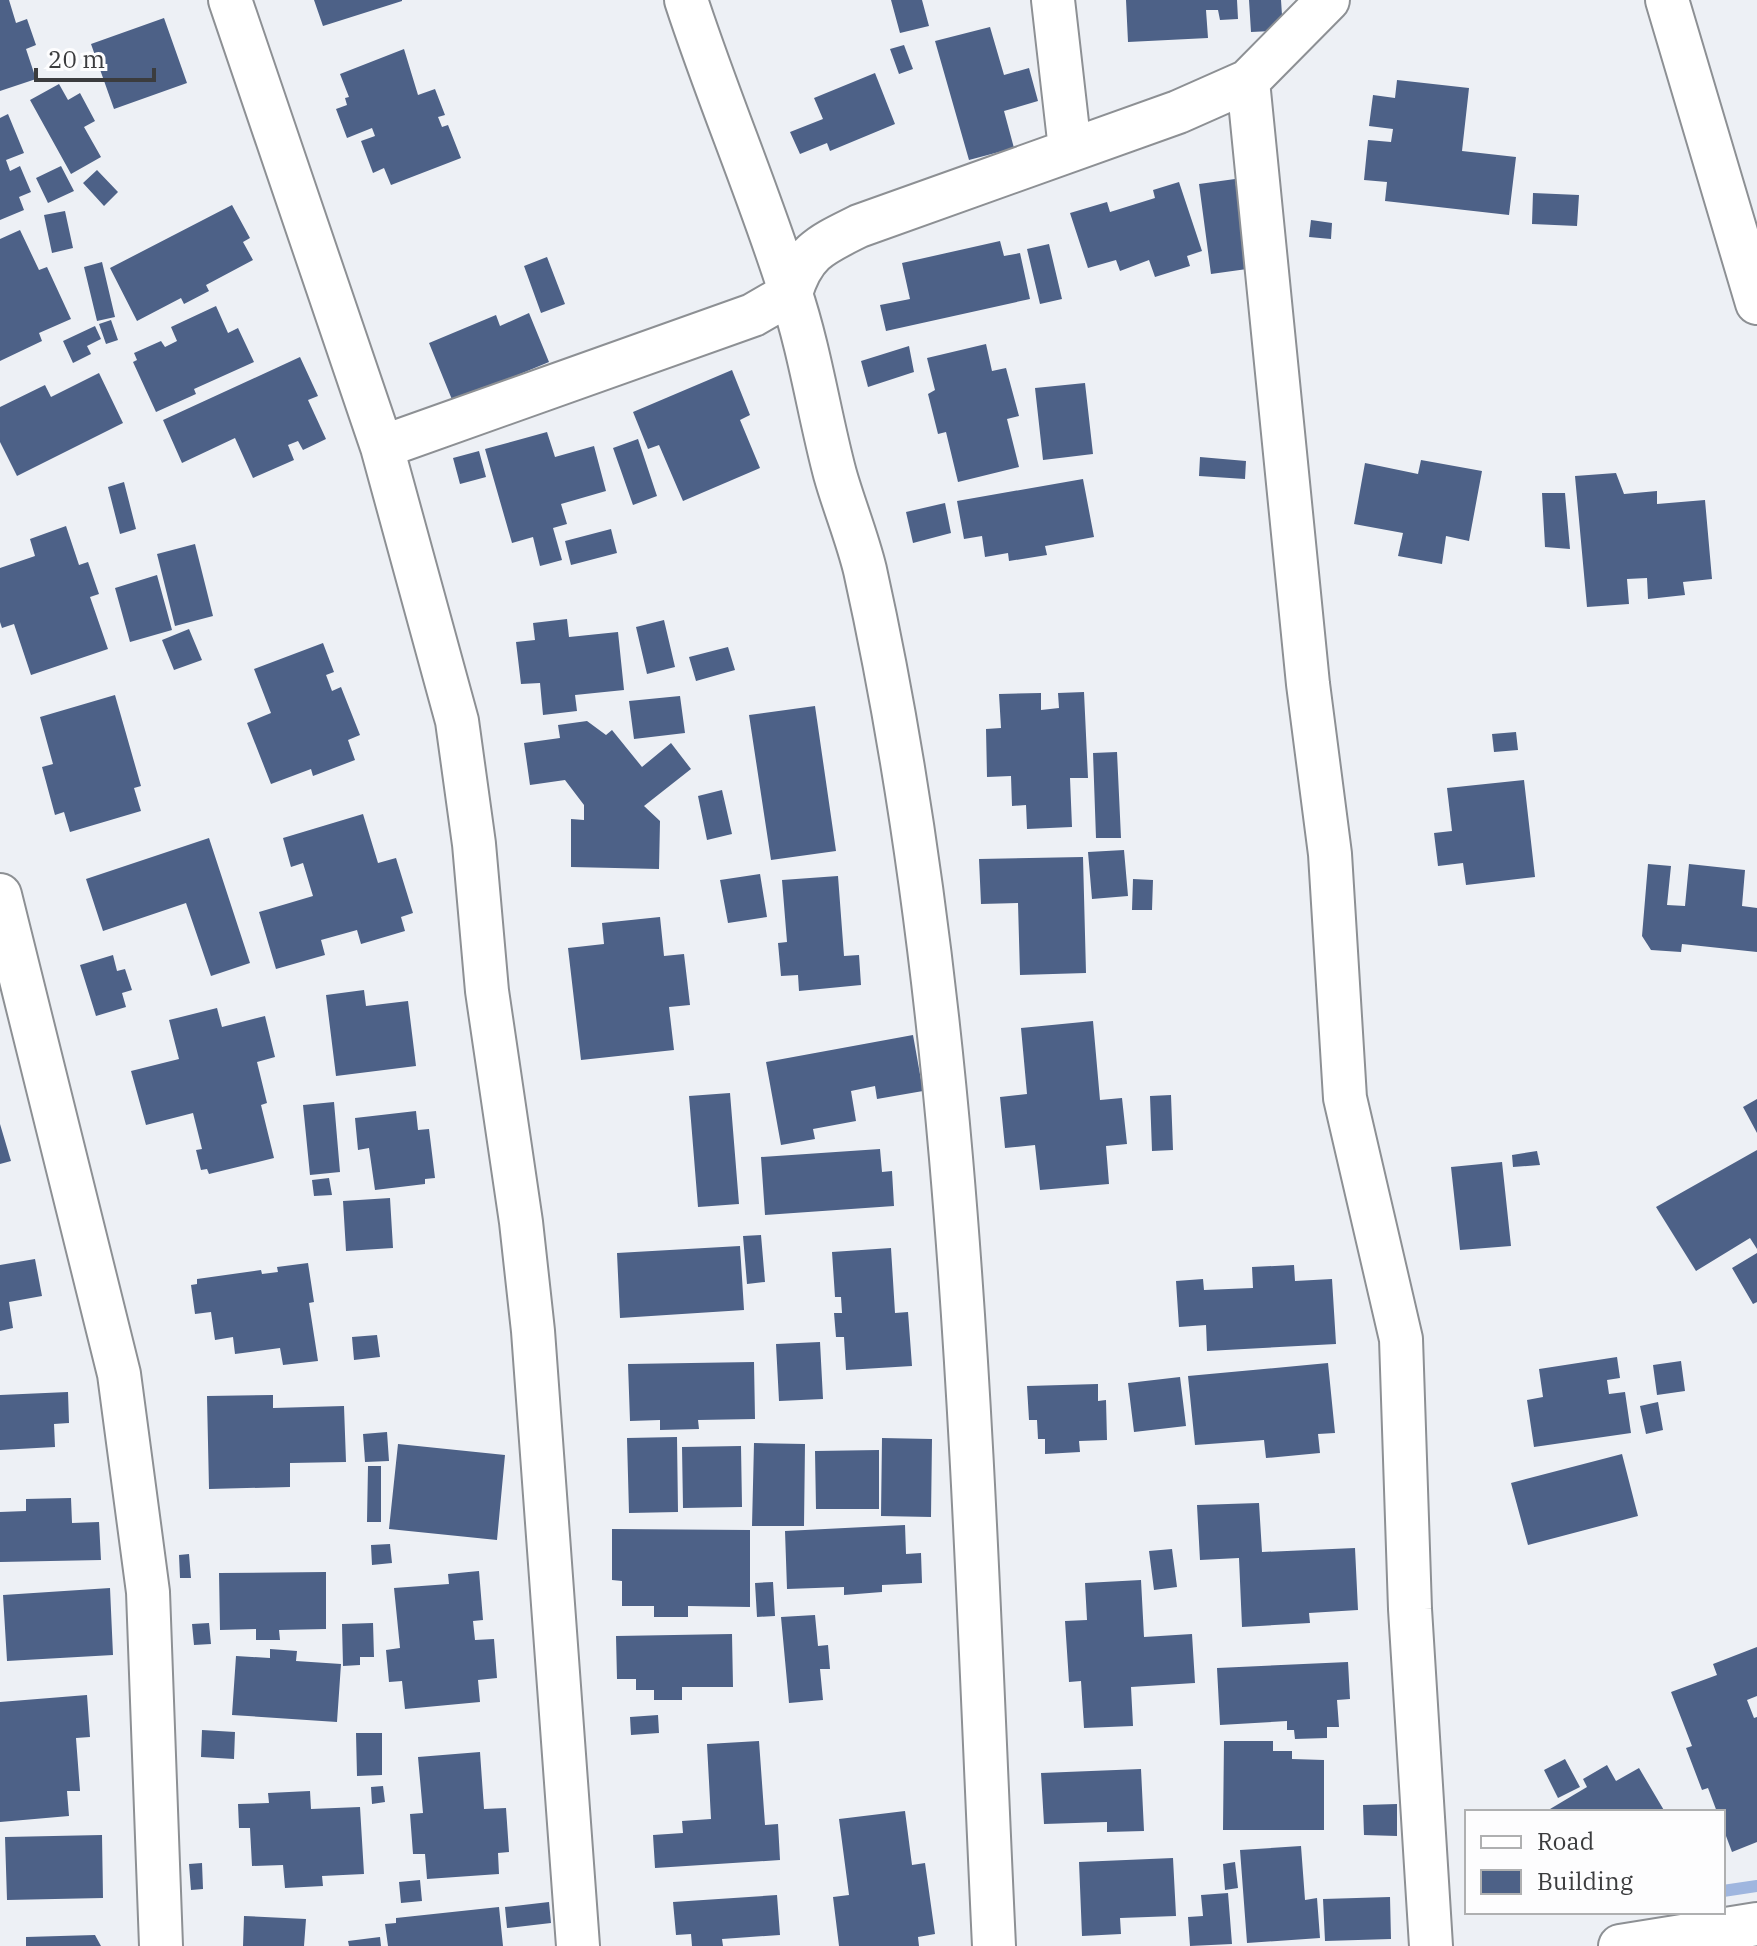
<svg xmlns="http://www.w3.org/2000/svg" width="1757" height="1946" font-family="'IBM Plex Serif',serif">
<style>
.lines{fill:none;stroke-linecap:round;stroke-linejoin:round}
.stream{stroke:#9fb6df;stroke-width:12}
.building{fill:#4d6187}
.minor-casing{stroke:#8d9094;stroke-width:46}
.minor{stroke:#fff;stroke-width:42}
</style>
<rect width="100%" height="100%" fill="#edf0f5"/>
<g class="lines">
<path class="stream" d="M1723 1891 1757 1886"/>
</g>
<path class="building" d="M0 0H9L16 23 27 19 36 45 26 49 36 79 0 91Z
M314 0H402V1L323 26Z
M891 0H922L929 26 900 33Z
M1126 0H1237L1238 19 1220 20 1218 10H1206L1208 38 1128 42Z
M1249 0H1281L1282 15H1290L1291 30 1251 32Z
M164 18 187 83 114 109 91 44Z
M990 27 1004 75 1029 68 1038 101 1004 111 1014 148 969 160 935 41Z
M904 45 913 69 899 74 890 49Z
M404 49 418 95 435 89 445 115 438 117 442 127 448 125 461 158 391 185 384 168 373 173 361 141 375 136 372 128 347 138 336 109 347 105 345 98 349 97 340 74Z
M875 73 895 124 830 151 827 143 800 154 790 132 823 119 814 98Z
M1397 80 1469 88 1462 151 1516 157 1509 215 1385 201 1387 182 1364 180 1368 140 1391 142 1393 129 1369 126 1373 95 1395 98Z
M59 84 68 100 80 93 95 121 84 127 101 157 71 174 30 100Z
M8 114 24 153 6 160 10 171 20 166 31 192 19 197 24 210 0 220V118Z
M61 166 74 191 48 203 36 178Z
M97 170 118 192 104 206 83 183Z
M1235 179 1247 269 1211 274 1199 184Z
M1179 182 1202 251 1187 256 1190 266 1155 277 1149 260 1120 271 1116 260 1088 268 1070 213 1107 202 1110 212 1155 198 1153 190Z
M1533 193 1579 195 1577 226 1532 224Z
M232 205 250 238 243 242 253 260 206 285 209 291 184 304 181 298 137 321 110 268Z
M65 211 73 248 52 253 44 215Z
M1311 220 1332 223 1331 239 1309 237Z
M20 230 39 270 47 267 71 319 39 333 42 341 0 361V239Z
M1000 241 1004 256 1020 253 1030 299 886 331 880 305 910 299 902 263Z
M1049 244 1062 299 1040 304 1027 249Z
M547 257 565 304 541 313 524 266Z
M102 262 115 317 97 321 84 267Z
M216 306 228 333 238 328 254 362 194 389 196 394 156 412 133 362 137 360 134 353 161 341 165 347 177 341 171 327Z
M529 313 549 362 453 402 429 343 496 315 500 326Z
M111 320 118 340 106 344 99 324Z
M95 326 101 339 87 346 91 354 73 363 63 341Z
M986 344 992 371 1006 368 1019 416 1007 419 1019 467 958 482 946 432 938 434 928 394 935 390 927 358Z
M909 346 914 372 868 387 861 361Z
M300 357 318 396 308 400 326 439 303 450 298 441 288 445 294 460 253 478 235 438 182 463 163 420Z
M732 370 750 415 740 420 760 468 683 501 659 445 648 449 633 412Z
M99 373 123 423 17 476 0 442V407L45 385 51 397Z
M1085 383 1093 454 1043 460 1035 388Z
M547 432 555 457 594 446 606 491 561 504 567 524 553 528 562 560 540 566 533 537 512 543 485 449Z
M638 439 657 496 633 505 613 448Z
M479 451 486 477 460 484 453 458Z
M1200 457 1246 461 1245 479 1199 476Z
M1421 460 1482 471 1469 541 1446 536 1442 564 1398 556 1403 533 1354 524 1365 463 1418 474Z
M1616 473 1624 494 1657 491V504L1705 500 1712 579 1683 582 1685 595 1648 599 1647 578 1627 579 1629 604 1587 607 1575 476Z
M1083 479 1094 537 1045 546 1047 555 1009 561 1008 553 985 557 982 536 964 539 957 501Z
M124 482 136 529 120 534 108 487Z
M1542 493H1565L1570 549 1545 547Z
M945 503 951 533 913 543 906 512Z
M66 526 79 565 88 562 99 594 90 597 108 649 31 675 14 624 2 628 0 622V568L35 556 30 539Z
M611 529 617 553 571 565 565 541Z
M195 544 213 616 175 626 157 554Z
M157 575 172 630 130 642 115 588Z
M567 619 569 637 618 632 624 690 575 695 577 711 543 715 540 683 521 684 516 642 535 640 533 623Z
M664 620 675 667 647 674 636 627Z
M189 629 202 660 174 670 162 640Z
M323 643 334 672 326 675 332 691 341 687 360 735 348 740 355 760 313 776 311 769 271 784 247 723 271 713 254 669Z
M728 647 735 670 696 681 689 657Z
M1084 692 1088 778H1070L1072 827 1027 829 1026 805 1012 806 1011 776 987 777 986 729 1001 728 999 694 1041 693V710L1059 708 1058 693Z
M115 695 141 786 134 788 141 811 70 832 64 812 55 815 42 767 53 764 40 717Z
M680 696 685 733 634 739 629 701Z
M815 706 836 851 771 860 749 715Z
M587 721 606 735 612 730 642 767 671 743 691 769 644 806 660 821 659 869 571 867V819L584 820V805L565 780 530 785 524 743 560 738 558 725Z
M1516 732 1518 750 1494 752 1492 734Z
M1117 752 1121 838H1096L1093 753Z
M1524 780 1535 877 1466 885 1463 863 1438 866 1434 833 1452 831 1447 788Z
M722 790 732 834 707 840 698 796Z
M363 814 378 863 396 858 413 913 401 917 405 931 361 944 357 930 321 940 325 955 276 969 259 912 313 896 303 863 291 867 283 838Z
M209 838 250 963 211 976 186 903 103 931 86 879Z
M1124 850 1128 896 1092 899 1088 852Z
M1083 857 1086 973 1020 975 1018 903 981 904 979 859Z
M1648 864 1671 866 1667 905 1685 906 1689 864 1745 870 1742 906 1757 908V952L1682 944 1681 952 1651 950 1642 936Z
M760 874 767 917 728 923 720 880Z
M838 876 844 956 859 955 861 985 799 991 798 975 781 976 778 943 787 942 782 880Z
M1133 879 1153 880 1152 910H1132Z
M660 917 664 956 684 954 690 1005 669 1007 674 1050 581 1060 568 948 604 944 602 923Z
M113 955 117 971 125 969 132 990 122 993 126 1007 96 1016 80 965Z
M364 990 366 1006 408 1001 416 1066 336 1076 326 995Z
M217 1008 222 1027 265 1016 275 1057 257 1062 267 1103 261 1105 274 1158 209 1174 207 1169 201 1170 196 1150 202 1149 193 1113 146 1125 131 1071 179 1059 169 1020Z
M1093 1021 1100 1100 1122 1098 1127 1144 1106 1146 1109 1184 1040 1190 1035 1145 1005 1148 1000 1097 1027 1094 1021 1028Z
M913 1035 923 1091 877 1099 875 1086 851 1091 856 1121 813 1129 815 1139 781 1145 766 1062Z
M730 1093 739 1204 698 1207 689 1096Z
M1171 1095 1173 1150 1152 1151 1150 1096Z
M1757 1099V1133L1743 1107Z
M334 1102 340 1172 310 1175 303 1105Z
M416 1111 418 1130 429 1129 435 1178 425 1179V1184L375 1190 369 1148 358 1150 355 1118Z
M0 1124 11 1161 0 1164Z
M880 1149 882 1172 892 1171 894 1206 765 1215 761 1157Z
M1757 1150V1249L1750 1238 1696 1271 1656 1207Z
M1537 1151 1540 1165 1513 1167 1512 1155Z
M1502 1162 1511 1246 1460 1250 1451 1167Z
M329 1178 332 1195 314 1196 312 1180Z
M390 1198 393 1248 346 1251 343 1201Z
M761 1235 765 1282 747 1284 743 1236Z
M740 1246 744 1310 620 1318 617 1253Z
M891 1248 895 1313 908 1312 912 1366 846 1370 844 1337H836L834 1313H842L841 1297H835L832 1252Z
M1757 1253V1302L1753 1304 1732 1268Z
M35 1259 42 1296 9 1302 13 1328 0 1331V1265Z
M308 1263 314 1302 309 1303 318 1361 283 1365 280 1348 235 1354 233 1337 215 1340 211 1312 195 1314 191 1285 197 1284V1279L261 1270 262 1274 278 1272 277 1267Z
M1294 1265 1295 1281 1332 1279 1336 1344 1207 1351 1206 1325 1179 1327 1176 1281 1203 1279 1204 1290 1253 1288 1252 1267Z
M377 1335 380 1357 354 1360 352 1337Z
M820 1342 823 1399 779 1401 776 1344Z
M1617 1357 1620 1378 1607 1380 1609 1394 1625 1392 1631 1433 1534 1447 1527 1400 1543 1397 1539 1369Z
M1681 1361 1685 1391 1657 1395 1653 1365Z
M754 1362 755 1419 698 1420 699 1429 660 1430V1420L630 1421 628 1364Z
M1328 1363 1335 1433 1318 1434 1320 1453 1266 1458 1264 1440 1195 1445 1188 1376Z
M1180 1377 1186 1426 1134 1432 1128 1383Z
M1098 1384V1401L1106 1400 1107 1440 1079 1441 1080 1452 1045 1454V1439H1038L1037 1420H1029L1027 1386Z
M68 1392 69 1423 54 1424 55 1447 0 1450V1395Z
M273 1395V1408L344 1406 346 1462 290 1463V1487L209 1489 207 1396Z
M1658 1402 1663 1430 1646 1434 1640 1406Z
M387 1432 389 1461 365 1462 363 1434Z
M677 1437 678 1512 629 1513 627 1438Z
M882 1438 932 1439 931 1517 881 1516Z
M754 1443 805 1444 804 1526H752Z
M398 1444 505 1455 497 1540 389 1529Z
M741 1446 742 1507 683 1508 682 1447Z
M879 1450V1509H816L815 1451Z
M1622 1454 1638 1516 1528 1545 1511 1483Z
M368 1466H381V1522H367Z
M71 1498 72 1523 99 1522 101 1560 0 1562V1512L26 1511V1499Z
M1259 1503 1262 1552 1355 1548 1358 1610 1309 1613 1310 1623 1242 1627 1239 1558 1200 1560 1197 1505Z
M905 1525 906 1554 921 1553 922 1583 882 1585V1592L844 1595V1587L787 1589 785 1531Z
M612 1529 750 1530V1607L688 1606V1617H654V1606H622V1581L612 1580Z
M390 1544 392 1563 372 1565 371 1545Z
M1172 1549 1177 1587 1154 1590 1149 1551Z
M189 1554 191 1578H180L179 1555Z
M479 1571 483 1620 473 1621 475 1640 494 1639 497 1678 478 1680 480 1702 405 1709 402 1681 389 1682 386 1650 400 1648 394 1588 449 1584 448 1574Z
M326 1572V1629L279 1630 280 1640H256V1629L220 1630 219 1573Z
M1141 1580 1144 1637 1192 1634 1195 1683 1131 1687 1133 1726 1084 1728 1081 1681 1069 1682 1065 1621 1087 1620 1085 1583Z
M773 1582 775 1616 757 1617 755 1583Z
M110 1588 113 1655 7 1661 3 1595Z
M815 1615 818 1646 828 1645 830 1669H820L823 1700 789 1703 781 1617Z
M209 1623 211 1644 194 1645 192 1624Z
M373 1623 374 1657H360V1665L343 1666 342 1624Z
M732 1634 733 1687H682V1700H654V1690H636V1679H617L616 1636Z
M1757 1647V1696L1747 1700 1754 1718 1757 1717V1842L1732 1852 1723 1828V1812H1717L1708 1788 1702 1790 1686 1748 1692 1746 1671 1692 1717 1675 1713 1664Z
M270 1649 297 1651 296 1661 341 1664 337 1722 232 1715 236 1656 270 1658Z
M1348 1662 1350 1699 1337 1700 1339 1727H1327V1738L1295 1739 1294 1730H1287V1721L1220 1725 1217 1668Z
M87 1695 90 1737 76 1738 80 1791H67L69 1816 0 1822V1702Z
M658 1715 659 1733 631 1735 630 1717Z
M202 1730 235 1732 234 1759 201 1757Z
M356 1733H382V1775L357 1776Z
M759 1741 765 1825 778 1824 780 1860 655 1868 653 1835 683 1833 682 1821 711 1819 707 1744Z
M1224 1741H1273V1751H1292V1759L1324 1760V1830H1223Z
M480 1752 484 1809 506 1808 509 1852 498 1853 499 1874 427 1879 425 1854H413L410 1814 423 1813 418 1757Z
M1565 1759 1580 1787 1558 1798 1544 1770Z
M1607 1765 1616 1781 1639 1768 1665 1812H1545L1587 1787 1583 1779Z
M1141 1769 1144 1831 1107 1832V1822L1044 1824 1041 1773Z
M383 1786 385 1802 372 1804 371 1787Z
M310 1791 311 1809 360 1807 364 1874 322 1876 323 1886 285 1888 283 1865 252 1866 250 1828H239L238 1804 269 1803 268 1793Z
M1397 1804V1836L1364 1835 1363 1805Z
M905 1811 912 1865 925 1863 935 1934 918 1937 919 1946H839L833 1897 849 1895 839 1819Z
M102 1835 103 1898 7 1900 5 1837Z
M1301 1846 1305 1900 1317 1898 1320 1938 1247 1943 1240 1850Z
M1173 1858 1176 1916 1120 1918 1121 1934 1082 1936 1079 1862Z
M1235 1862 1238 1888 1225 1890 1223 1864Z
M202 1863 203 1889 191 1890 189 1864Z
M420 1880 422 1901 401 1903 399 1882Z
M1228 1893 1232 1944 1190 1946 1188 1917 1203 1916 1201 1895Z
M777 1895 780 1935 722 1939 723 1946H692L691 1934 676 1935 673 1902Z
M1390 1897 1391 1939 1325 1941 1323 1899Z
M549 1902 551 1923 507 1928 505 1907Z
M499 1907 503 1946H388L385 1924 396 1923V1918Z
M244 1916 306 1919 304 1946H243Z
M95 1935 101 1946H26V1937Z
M380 1937 381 1946H349L348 1941Z"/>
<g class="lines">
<g class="minor-casing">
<path id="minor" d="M230 0 382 447 457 721 474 844 487 991 521 1222 533 1331 578 1946
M686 0C718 98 759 193 790 291 810 350 819 414 835 474 844 506 857 537 865 570 965 1021 972 1486 994 1946
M1053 0 1070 149
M1667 0 1757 303
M1248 81 1308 684 1330 854 1345 1098 1401 1339 1410 1609 1431 1946
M382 447 753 315 791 293C804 251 821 245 859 226L1178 112 1248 81 1328 0
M0 895 119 1374 148 1592 161 1946
M1620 1946 1757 1924"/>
</g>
<use href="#minor" class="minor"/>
</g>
<rect x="1465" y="1810" width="260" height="104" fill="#fdfdfe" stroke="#afb0b1" stroke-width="2"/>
<rect x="1481" y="1836" width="40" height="12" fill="#ffffff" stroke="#afb0b1" stroke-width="2"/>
<text x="1537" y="1850" font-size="24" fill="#3b3c3e">Road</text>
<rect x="1481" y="1870" width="40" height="24" fill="#4d6187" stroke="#afb0b1" stroke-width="2"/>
<text x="1537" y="1890" font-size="24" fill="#3b3c3e">Building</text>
<path d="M36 68v12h118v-12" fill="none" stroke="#3b3c3e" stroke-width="4"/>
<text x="48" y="68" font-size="24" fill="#3b3c3e" stroke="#fdfdfe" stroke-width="6" paint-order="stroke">20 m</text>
</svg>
